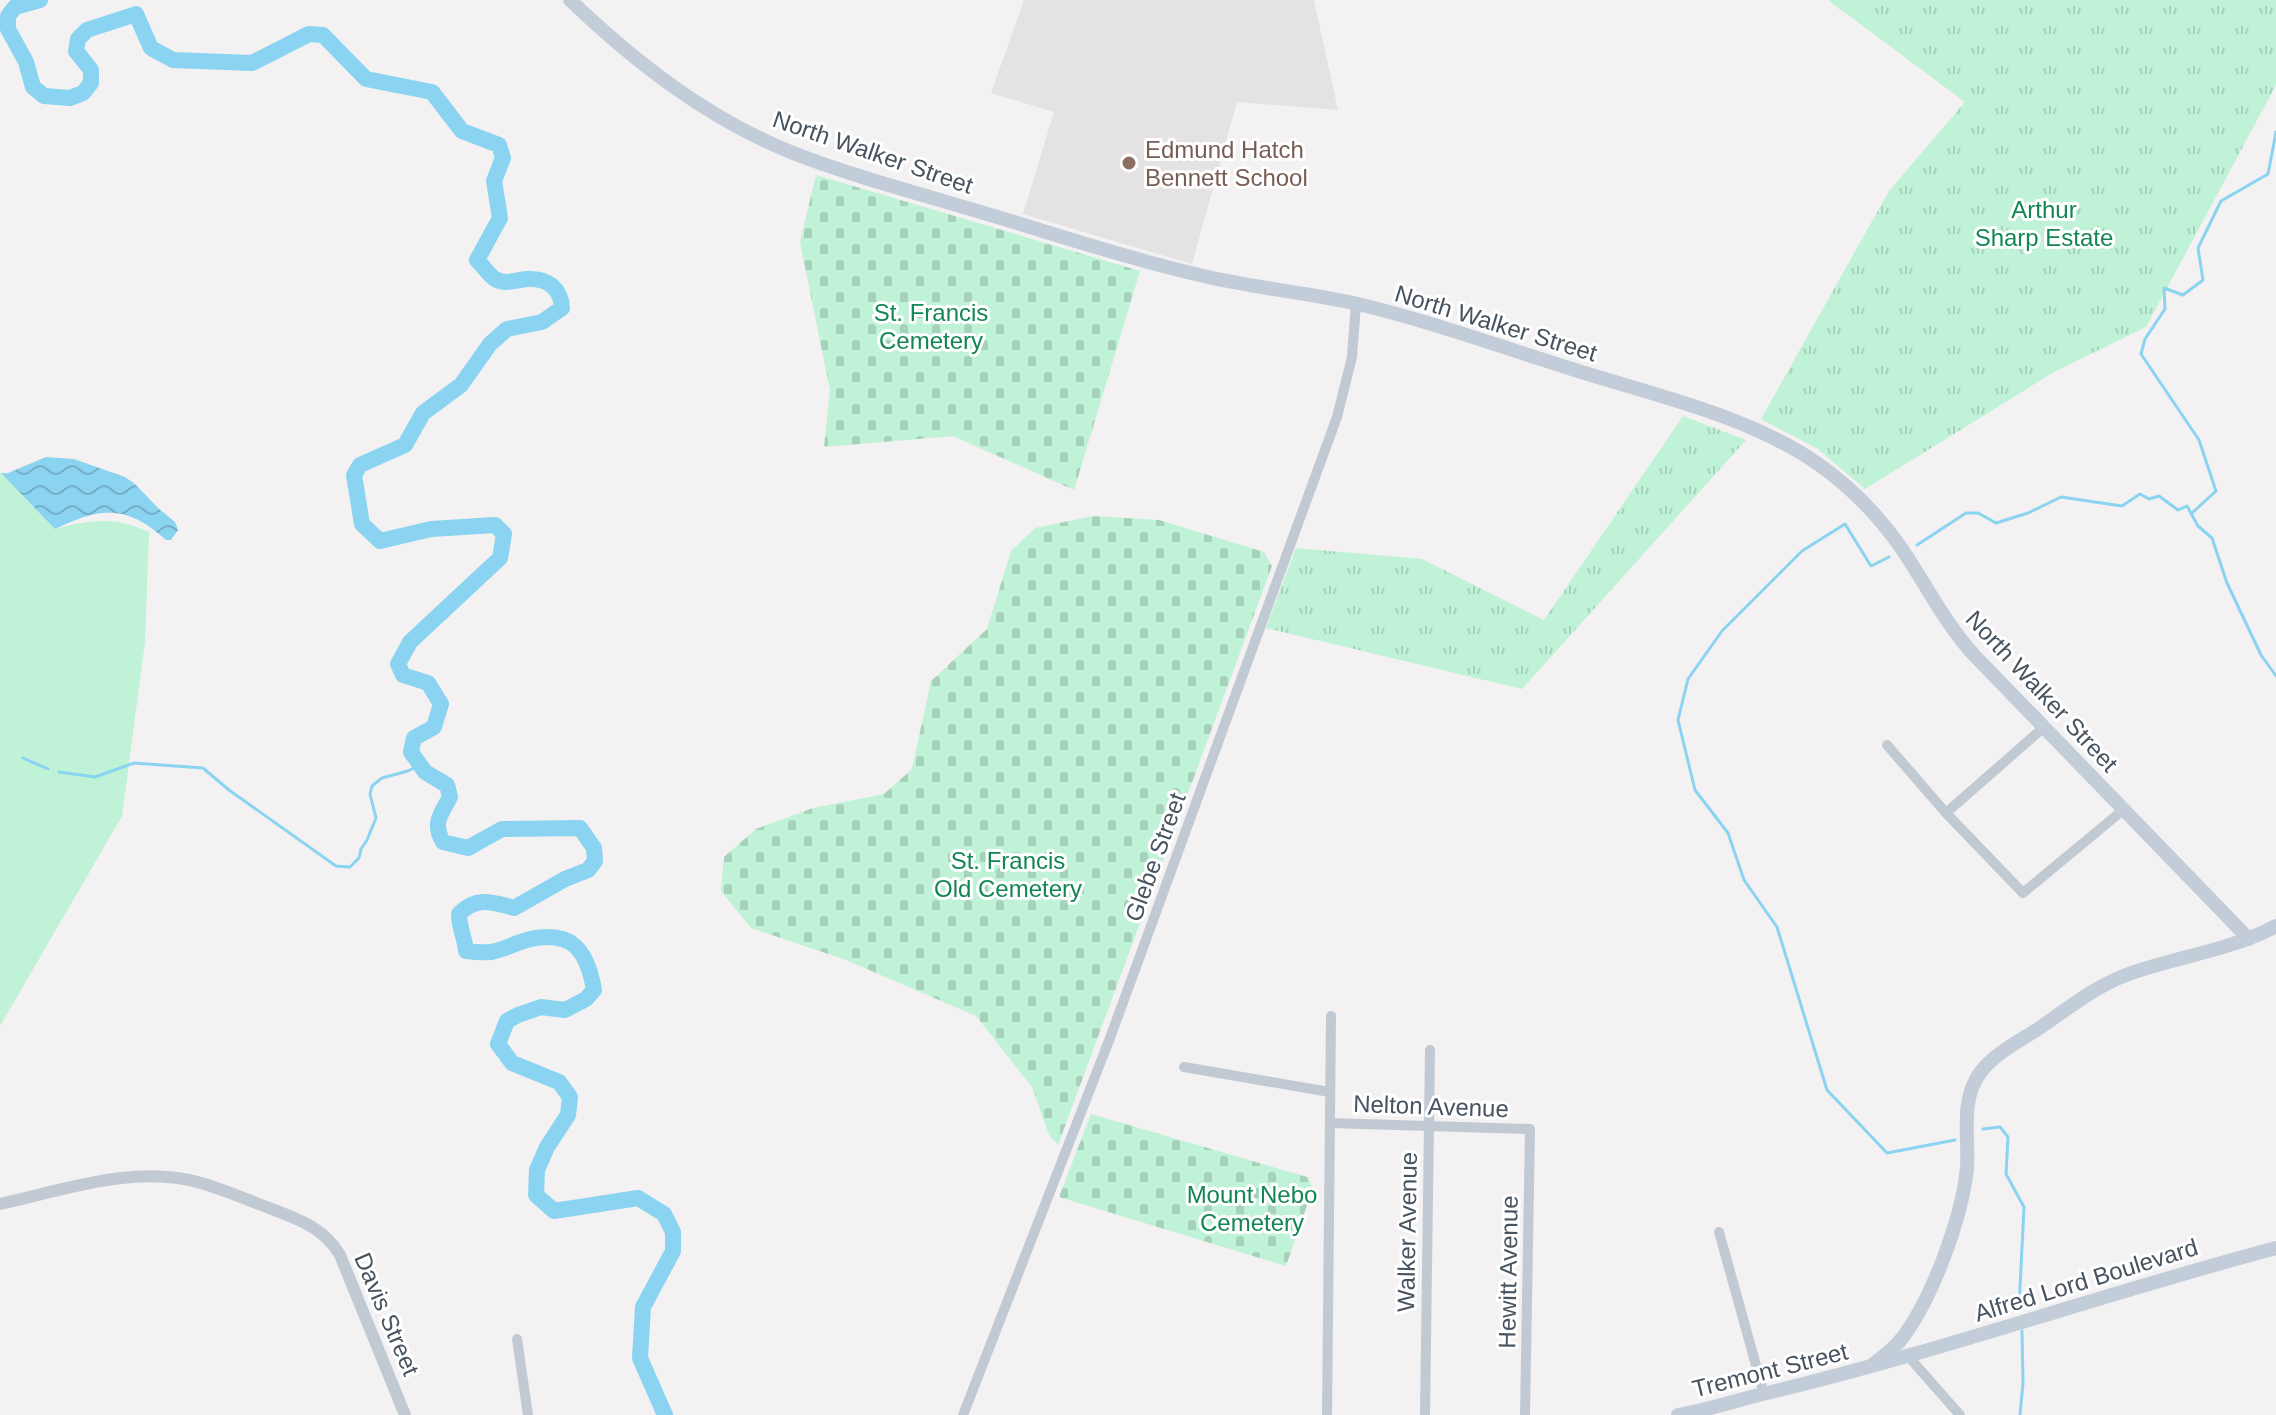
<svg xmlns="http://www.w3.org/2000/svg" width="2276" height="1415" font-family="Helvetica,sans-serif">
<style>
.education{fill:#e5e2e3}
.grass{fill:#bff2d6}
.cemetery{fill:url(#cemetery-stones)}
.park{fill:url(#park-tufts)}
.water{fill:url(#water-waves)}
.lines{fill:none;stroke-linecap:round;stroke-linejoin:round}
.stream{stroke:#8ad4f1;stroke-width:3}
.river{stroke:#8ad4f1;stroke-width:16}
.minor{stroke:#c1cad3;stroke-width:10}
.tertiary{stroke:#c1cad3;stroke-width:12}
.secondary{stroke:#c3cdda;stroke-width:14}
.education-dot{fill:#8d6e63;stroke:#fff;stroke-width:3}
.labels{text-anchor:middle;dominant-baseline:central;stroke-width:6;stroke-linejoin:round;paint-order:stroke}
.education-label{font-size:24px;fill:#785e54;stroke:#fff;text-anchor:start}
.street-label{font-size:24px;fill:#485360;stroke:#fff}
.park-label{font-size:24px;fill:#138655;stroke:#fff}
</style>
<defs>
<pattern id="cemetery-stones" width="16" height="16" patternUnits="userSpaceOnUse" patternTransform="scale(2)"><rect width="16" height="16" fill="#bff2d6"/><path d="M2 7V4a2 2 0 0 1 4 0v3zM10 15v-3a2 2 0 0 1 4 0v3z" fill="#a6d1ba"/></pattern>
<pattern id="park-tufts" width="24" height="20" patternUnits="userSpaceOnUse" patternTransform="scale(2)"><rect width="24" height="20" fill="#bff2d6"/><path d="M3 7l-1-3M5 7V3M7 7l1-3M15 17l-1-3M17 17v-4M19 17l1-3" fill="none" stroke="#a6d1ba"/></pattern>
<pattern id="water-waves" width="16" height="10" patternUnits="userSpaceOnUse" patternTransform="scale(2)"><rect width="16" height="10" fill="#8ad4f1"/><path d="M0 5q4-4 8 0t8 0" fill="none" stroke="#73afc7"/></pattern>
</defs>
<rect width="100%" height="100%" fill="#f3f1f1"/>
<path class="education" d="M1024 0H1314L1338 110 1237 102 1192 264 1023 214 1054 112 991 93Z"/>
<path class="grass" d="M0 472 55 529C92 520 114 516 149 532L145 642 122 816 0 1026Z"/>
<path class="cemetery" d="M816 175 1140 271 1074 490 953 436 824 447 830 390 800 242Z
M1093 516 1159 520 1264 552 1272 566 1058 1145 1049 1135 1032 1087 976 1016 846 960 751 928 721 891 724 857 756 829 813 808 884 794 912 769 931 681 987 629 1011 551 1035 528Z
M1091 1114 1307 1177 1313 1188 1286 1266 1059 1197Z"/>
<path class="park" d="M1828 0H2276V85L2146 327 2054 372 1865 489 1818 449 1761 419 1889 191 1965 102Z
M1683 416 1746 440 1522 689 1266 628 1296 548 1422 559 1544 620Z"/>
<path class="water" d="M46 457 74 459 125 477 135 484 158 508 175 522 178 530 171 540H166C127 504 100 507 55 529L1 473H8Z"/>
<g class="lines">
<path class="stream" d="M2192 513 2216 491 2199 440 2141 354 2145 339 2165 309 2164 288 2183 295 2203 280 2198 248 2221 201 2268 174 2276 132
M1917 545 1966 513H1978L1996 523 2028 513 2061 497 2122 506 2140 494 2149 499 2159 496 2178 510 2187 506 2198 526 2212 538 2227 583 2261 655 2276 676
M1889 557 1871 566 1845 524 1802 551 1722 631 1688 679 1678 720 1695 790 1728 833 1744 880 1777 927 1827 1090 1887 1153 1955 1140
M23 758 48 769
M59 772 95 777 134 763 203 768 229 790 336 866 350 867 359 858 361 849 367 840 376 818 370 794 372 786 382 778 408 771 420 765
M1983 1129 2000 1127 2008 1137 2006 1174 2024 1207 2019 1308
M2020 1415 2023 1383 2022 1331"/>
<path class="river" d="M40 0 15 7 8 16V29L26 62 33 87 44 96 70 98 83 93 91 83V70L76 51 78 39 87 30 136 14 151 48 173 60 252 63 309 34 323 35 366 79 432 92 462 131 499 145 503 158 494 181 500 218 477 260C483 266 489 275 495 279 506 285 516 280 527 279 547 278 561 288 562 308L542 322 507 329 490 344 461 385 423 413 405 445 360 465 354 475 362 524 380 541 431 529 495 525 504 534 500 558 410 642 398 664 403 675 428 683 441 704 434 727 414 738 411 752 425 772 447 785 450 797C441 814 432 823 443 842L468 848 502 829 580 828 594 848 595 861 588 870 565 879 514 908C493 902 476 896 459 914 459 928 465 938 466 951 474 952 483 953 491 952 503 950 515 943 527 940 571 929 587 949 594 990L586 999 565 1010 541 1007 518 1015 507 1021 498 1044 512 1063 559 1082 570 1097 568 1115 547 1147 537 1170 536 1195 554 1211 638 1198 664 1214 673 1232V1251L643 1307 640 1358 665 1415"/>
<path class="minor" d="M2043 728 1946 813 2023 893 2123 810
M1887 745 1946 813
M1184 1067 1330 1092
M1330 1123 1530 1129 1525 1415
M1719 1232 1764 1394
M517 1339 528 1415
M1908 1356 1960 1415
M963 1415 1110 1038 1337 417 1352 357 1356 304
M1327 1415 1331 1016
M1425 1415 1430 1050"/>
<path class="tertiary" d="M0 1204C64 1190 135 1164 201 1183 222 1189 243 1198 264 1206 295 1218 323 1226 340 1255L405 1415"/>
<path class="secondary" d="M570 0C636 63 708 119 793 153 855 177 921 194 984 213 1058 235 1132 260 1208 277 1257 288 1308 293 1358 304 1430 321 1501 347 1572 369 1653 395 1748 415 1818 464 1851 487 1879 516 1902 549 1926 585 1945 623 1974 655L2249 939
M1871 1366C1881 1358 1891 1351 1899 1342 1931 1303 1962 1218 1967 1168 1969 1137 1960 1100 1980 1073 1994 1054 2018 1042 2038 1029 2066 1010 2094 987 2126 975 2175 957 2229 951 2276 926
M1678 1415C1709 1410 1737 1400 1767 1393 1939 1352 2106 1293 2276 1248"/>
</g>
<circle class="education-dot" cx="1129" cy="163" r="8"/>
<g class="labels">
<g class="education-label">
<text x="1145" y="149">Edmund Hatch<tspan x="1145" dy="28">Bennett School</tspan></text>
</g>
<g class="street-label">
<text transform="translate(873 152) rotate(19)">North Walker Street</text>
<text transform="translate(1496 323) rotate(17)">North Walker Street</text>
<text transform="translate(2042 691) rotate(47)">North Walker Street</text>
<text transform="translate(1155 857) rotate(-70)">Glebe Street</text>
<text transform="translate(1431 1106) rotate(2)">Nelton Avenue</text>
<text transform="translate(1407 1232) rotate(-89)">Walker Avenue</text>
<text transform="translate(1508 1272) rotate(-89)">Hewitt Avenue</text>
<text transform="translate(2086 1280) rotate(-17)">Alfred Lord Boulevard</text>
<text transform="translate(387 1314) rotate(67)">Davis Street</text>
<text transform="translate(1770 1370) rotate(-14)">Tremont Street</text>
</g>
<g class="park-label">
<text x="2044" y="209">Arthur<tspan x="2044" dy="28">Sharp Estate</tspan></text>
<text x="931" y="312">St. Francis<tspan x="931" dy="28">Cemetery</tspan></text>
<text x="1008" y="860">St. Francis<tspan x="1008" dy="28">Old Cemetery</tspan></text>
<text x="1252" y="1194">Mount Nebo<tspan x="1252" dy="28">Cemetery</tspan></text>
</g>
</g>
</svg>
